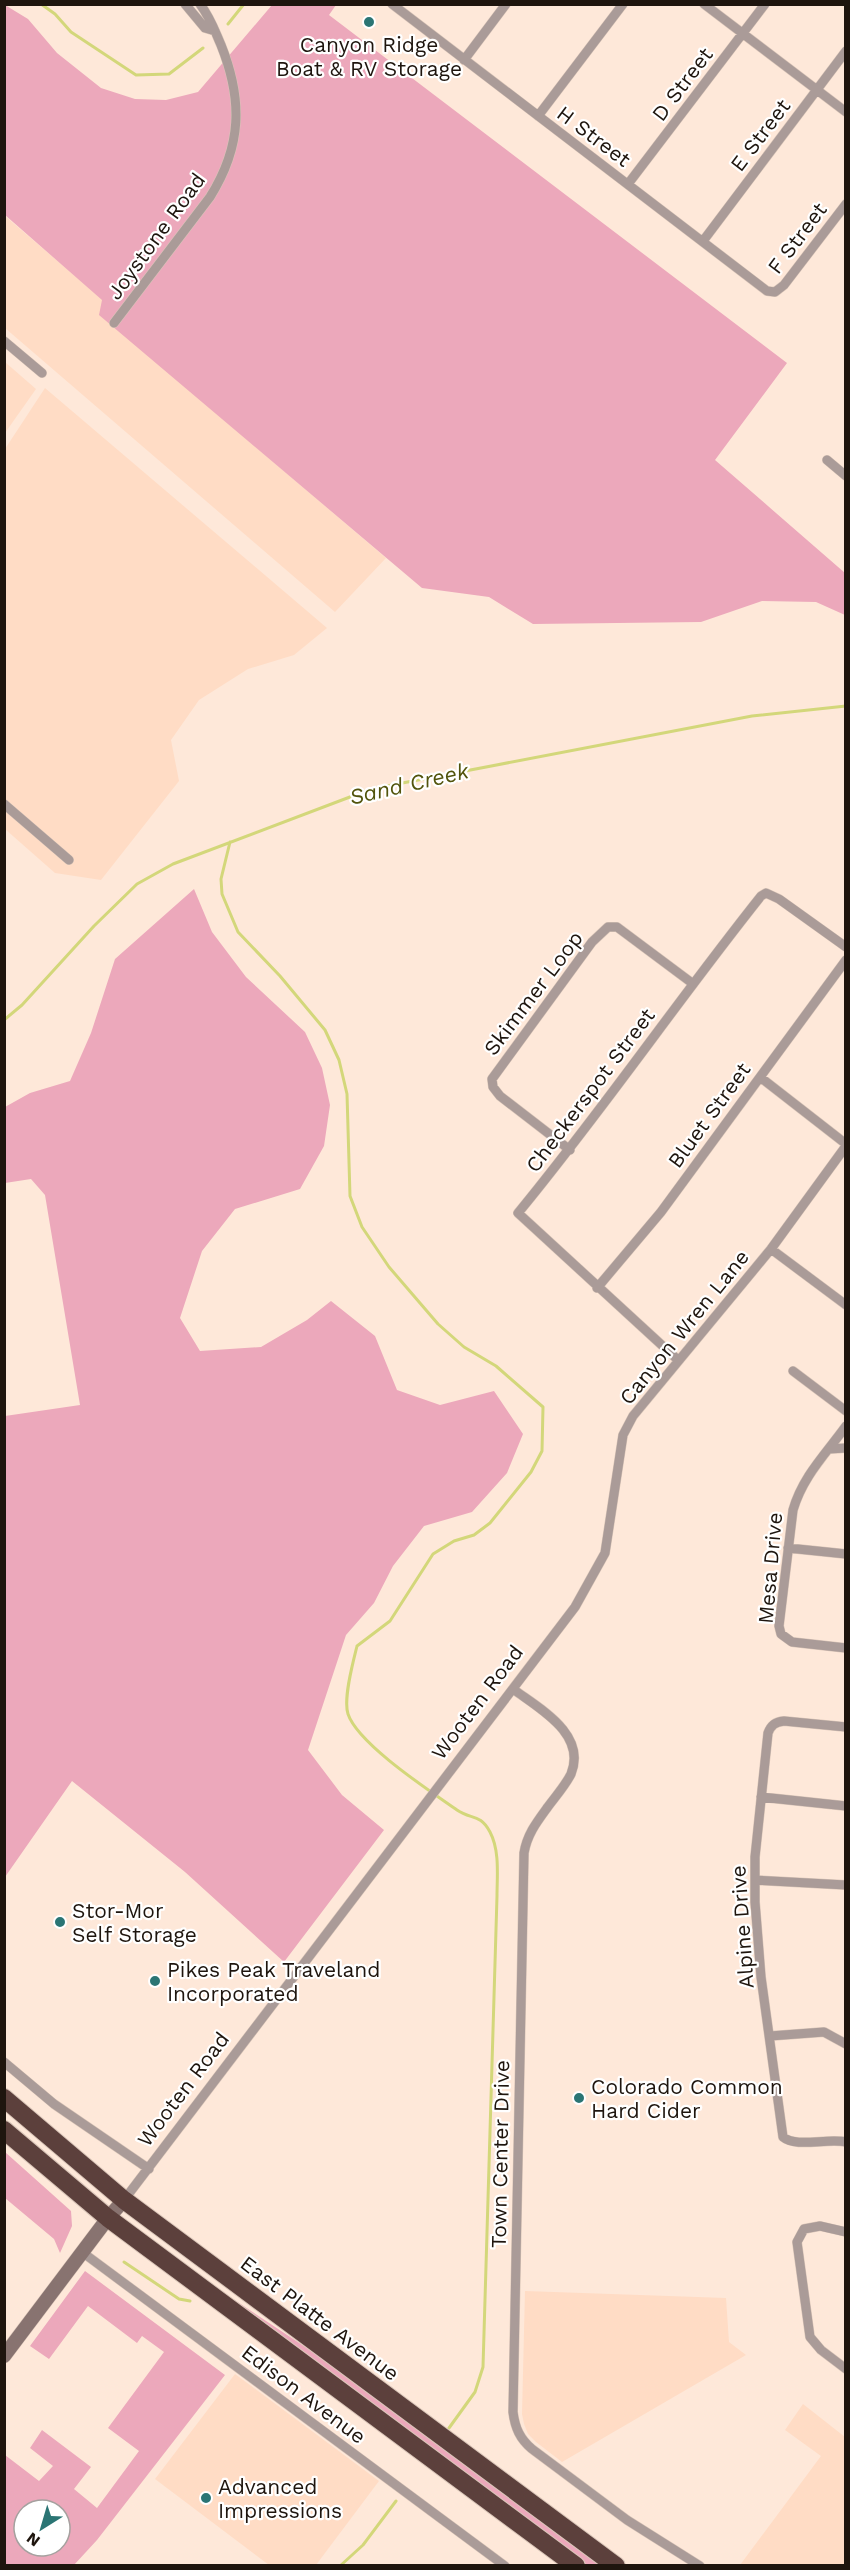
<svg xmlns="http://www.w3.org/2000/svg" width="850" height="2570" font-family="'Work Sans',sans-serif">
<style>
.built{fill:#ffdcc5}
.green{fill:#eca8bb;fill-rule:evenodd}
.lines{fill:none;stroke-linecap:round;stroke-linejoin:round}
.stream{stroke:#d3d77a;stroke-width:3}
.street-casing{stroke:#dac6b9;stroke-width:10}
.secondary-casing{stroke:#dac6b9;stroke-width:15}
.highway-casing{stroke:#dac6b9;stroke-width:20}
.street{stroke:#aa9b98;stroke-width:9}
.secondary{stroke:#887370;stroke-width:14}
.highway{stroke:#5c403c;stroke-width:18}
.poi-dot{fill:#2b7574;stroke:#fff;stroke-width:2}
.labels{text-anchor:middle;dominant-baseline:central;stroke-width:4.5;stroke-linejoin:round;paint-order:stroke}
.poi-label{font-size:21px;fill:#1e150e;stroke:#fff;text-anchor:start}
.street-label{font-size:21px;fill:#1e150e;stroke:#fff}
.water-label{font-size:22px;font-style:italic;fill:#52540c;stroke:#fff}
</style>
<rect width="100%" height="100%" fill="#fee8d9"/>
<path class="built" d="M5 216 103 300 244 437 386 558 335 612 5 328Z
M5 362 36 389 5 433Z
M45 388 327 628 294 655 248 669 199 700 171 740 179 781 101 880 55 873 5 829V449Z
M525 2291 726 2298 729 2342 746 2355 562 2462 536 2442 528 2434 524 2424 522 2414Z
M235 2374 379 2481 316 2565H269L155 2479Z
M803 2404 845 2437V2565H740L821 2456 785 2430Z"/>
<path class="green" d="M5 5 28 19 57 53 101 88 135 99 166 100 198 92 272 5H336L329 15 787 363 715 460 845 573V615L816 602 762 601 701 622 533 624 489 597 422 588 99 315 102 300 5 215Z
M194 889 212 932 246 977 305 1032 322 1068 330 1105 324 1146 300 1189 235 1209 202 1251 180 1318 200 1351 261 1347 307 1320 331 1301 375 1336 397 1390 440 1405 494 1391 523 1434 507 1473 472 1512 424 1526 393 1566 374 1603 346 1635 308 1750 342 1795 384 1830 284 1962 185 1872 72 1781 5 1877V1416L80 1405 45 1195 31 1179 5 1183V1107L30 1093 70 1081 91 1033 115 959Z
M5 2152 71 2211 72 2226 60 2253 54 2239 5 2198Z
M85 2271 225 2375 97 2540 74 2565H5V2455L39 2481 53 2466 30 2448 42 2430 91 2467 74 2489 97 2508 139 2451 108 2428 164 2352 142 2336 137 2343 88 2306 49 2359 30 2346ZM24 2510H60V2546H24Z
M221 2291 325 2360 605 2565H583Z"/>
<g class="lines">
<path class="stream" d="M41 4 55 14 71 32 136 75 169 74 203 48
M228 24 244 4
M230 842 221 879 222 894 238 932 280 976 325 1030 339 1060 347 1094 350 1196 362 1227 389 1267 438 1324 464 1347 496 1366 543 1407 542 1451 531 1472 490 1523 474 1535 454 1541 433 1554 390 1621 357 1646C353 1662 343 1699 348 1714 358 1744 430 1791 457 1810 471 1820 480 1813 490 1832 500 1851 497 1876 497 1896L483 2367 475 2392 449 2428
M4 1020 22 1005 94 926 137 884 173 864 371 789 752 716 846 706
M124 2262 179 2299 190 2301
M340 2566 363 2545 396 2501"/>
<g class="street-casing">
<path id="street" d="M185 4 205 28 215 31
M392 4 767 291 775 292
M704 4 846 112
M464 60 506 4
M538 116 623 4
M628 184 765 4
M703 241 846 51
M775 292 784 285 846 204
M114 323 210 197C242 146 243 100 221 45 214 29 211 19 200 4
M4 341 42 373
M827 460 846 476
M4 804 69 860
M760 1077 846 1144
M570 1150 500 1096 493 1087 492 1079 592 942 608 927H617L692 983
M771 1249 846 1305
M597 1288 661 1212 846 960
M678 1360 518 1213C603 1110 678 1000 761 896L766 893 779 899 846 947
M793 1371 846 1411
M846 1426C825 1455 803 1476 793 1510L779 1626 781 1634 792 1642 846 1648
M829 1449 846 1448
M788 1548 846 1554
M513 1689C540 1709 587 1734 571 1774 565 1786 555 1797 547 1808 536 1823 527 1835 524 1853L513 2412C515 2428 520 2439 532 2449L627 2520 700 2566
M846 1727 784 1721C775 1722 771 1725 768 1733L755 1857V1902L761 1977 783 2137C796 2148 827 2138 846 2142
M761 1797 846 1806
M755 1880 846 1885
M770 2036 824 2032 846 2044
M4 2062 54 2104 149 2169
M124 2200 575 1607 605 1553 623 1435 633 1416 771 1249 846 1146
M846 2232 820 2226 804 2229 797 2242 810 2337 821 2350 846 2369
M82 2252 505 2566"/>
</g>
<g class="secondary-casing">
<path id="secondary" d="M4 2356 108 2218 124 2200"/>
</g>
<g class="highway-casing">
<path id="highway" d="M4 2098 124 2200 616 2566
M4 2130 108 2218 576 2566"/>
</g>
<use href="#street" class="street"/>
<use href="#secondary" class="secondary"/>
<use href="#highway" class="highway"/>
</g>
<g class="poi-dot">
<circle cx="369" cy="22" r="6"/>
<circle cx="60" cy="1922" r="6"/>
<circle cx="155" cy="1981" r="6"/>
<circle cx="579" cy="2098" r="6"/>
<circle cx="206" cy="2498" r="6"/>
</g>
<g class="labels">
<g class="poi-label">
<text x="369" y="44" text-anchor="middle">Canyon Ridge<tspan x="369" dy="24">Boat &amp; RV Storage</tspan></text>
<text x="72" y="1910">Stor-Mor<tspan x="72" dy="24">Self Storage</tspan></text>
<text x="167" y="1969">Pikes Peak Traveland<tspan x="167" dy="24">Incorporated</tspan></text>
<text x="591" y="2086">Colorado Common<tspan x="591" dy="24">Hard Cider</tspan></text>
<text x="218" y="2486">Advanced<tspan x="218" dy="24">Impressions</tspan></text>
</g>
<g class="street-label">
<text transform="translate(682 84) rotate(-53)">D Street</text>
<text transform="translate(760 135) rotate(-53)">E Street</text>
<text transform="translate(594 136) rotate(37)">H Street</text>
<text transform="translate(156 236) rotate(-54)">Joystone Road</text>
<text transform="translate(797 238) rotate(-53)">F Street</text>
<text transform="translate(533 993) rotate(-53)">Skimmer Loop</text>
<text transform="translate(590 1090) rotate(-53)">Checkerspot Street</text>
<text transform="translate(709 1115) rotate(-54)">Bluet Street</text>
<text transform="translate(684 1327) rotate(-51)">Canyon Wren Lane</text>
<text transform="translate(770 1568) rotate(-85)">Mesa Drive</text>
<text transform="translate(477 1702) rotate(-53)">Wooten Road</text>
<text transform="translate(742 1927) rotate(-94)">Alpine Drive</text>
<text transform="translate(183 2089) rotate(-53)">Wooten Road</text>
<text transform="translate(500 2154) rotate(-89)">Town Center Drive</text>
<text transform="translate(320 2318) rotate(37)">East Platte Avenue</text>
<text transform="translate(304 2394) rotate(37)">Edison Avenue</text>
</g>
<g class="water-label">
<text transform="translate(409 784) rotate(-13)">Sand Creek</text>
</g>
</g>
<rect width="850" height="2570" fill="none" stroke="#1e150e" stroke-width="12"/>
<g transform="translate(42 2528) rotate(217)"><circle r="28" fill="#ffffff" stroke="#a5a19f" stroke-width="1.5"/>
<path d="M0-4.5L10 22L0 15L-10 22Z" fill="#2b7574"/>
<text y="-9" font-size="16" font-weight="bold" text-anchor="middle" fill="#1e150e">N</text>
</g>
</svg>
